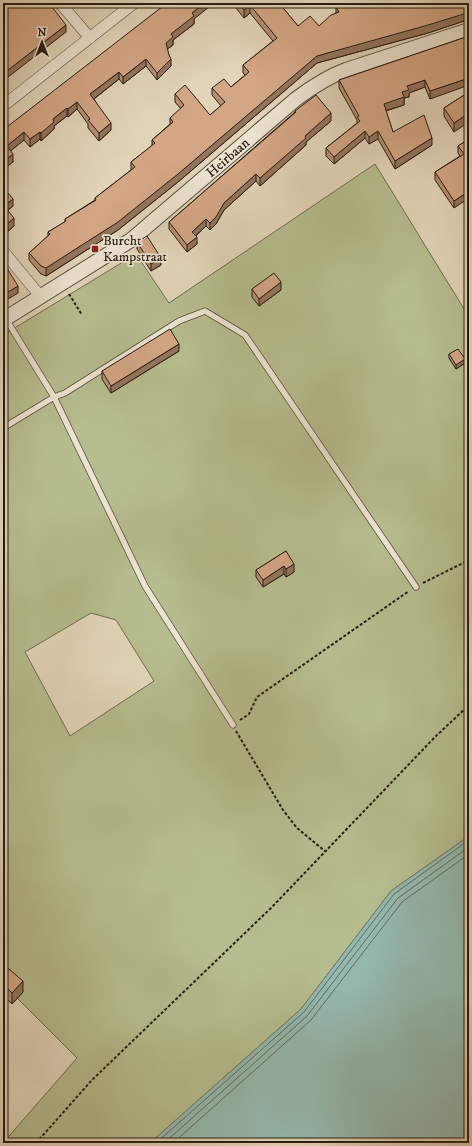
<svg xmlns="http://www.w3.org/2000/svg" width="472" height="1146" font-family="'IM FELL DW Pica',serif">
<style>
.green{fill:#b5bc8d;stroke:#6e6c50;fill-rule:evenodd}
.water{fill:#94b8ad;stroke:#687a6f}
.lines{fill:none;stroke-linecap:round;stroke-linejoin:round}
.shore{stroke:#5e6a60;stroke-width:1}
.service-casing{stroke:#564b3c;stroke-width:7}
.minor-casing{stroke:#564b3c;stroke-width:12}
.tertiary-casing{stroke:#564b3c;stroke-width:16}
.path{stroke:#271d12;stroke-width:2;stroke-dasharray:3 2;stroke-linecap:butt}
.service{stroke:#ece3d1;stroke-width:5.5}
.minor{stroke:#ece3d1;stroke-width:11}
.tertiary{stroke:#ece3d1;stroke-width:14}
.wall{fill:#b58f72;stroke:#271d12}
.shaded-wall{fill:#94745c;stroke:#271d12}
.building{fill:#d3a684;stroke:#271d12}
.poi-dot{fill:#8f2418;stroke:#ece3d1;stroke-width:1.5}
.labels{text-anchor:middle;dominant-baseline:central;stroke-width:3.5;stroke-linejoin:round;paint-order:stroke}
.street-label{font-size:14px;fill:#271d12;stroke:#ece3d1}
.poi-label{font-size:14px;fill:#271d12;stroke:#ece3d1;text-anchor:start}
</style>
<rect width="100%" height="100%" fill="#e1d4b8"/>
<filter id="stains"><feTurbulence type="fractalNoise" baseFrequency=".005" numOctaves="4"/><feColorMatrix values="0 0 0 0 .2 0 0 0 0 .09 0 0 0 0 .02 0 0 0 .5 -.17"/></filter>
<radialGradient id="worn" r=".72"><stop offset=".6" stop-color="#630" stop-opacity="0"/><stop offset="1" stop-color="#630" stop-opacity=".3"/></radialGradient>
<path class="green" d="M375 164 469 317V836L391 891 301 1009 150 1143H3L77 1058 3 984V335L136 254 169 303ZM91 613 116 620 154 681 70 736 25 652Z"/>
<path class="water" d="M469 836V1143H150L301 1009 391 891Z"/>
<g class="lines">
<path class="shore" d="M156 1143 304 1012 394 894 469 840
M164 1143 307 1016 398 898 469 847
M173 1143 311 1020 402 902 469 854"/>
<g class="service-casing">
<path id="service" d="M6 319 54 397 145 586 233 725
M3 428 54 397 65 393 179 321 205 311 245 335 416 587"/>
</g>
<g class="minor-casing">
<path id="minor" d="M60 3 90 38
M3 106 134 3
M3 251 41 297"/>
</g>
<g class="tertiary-casing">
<path id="tertiary" d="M3 320 131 240 296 99C312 87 327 77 346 70L469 30"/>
</g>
<path class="path" d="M69 294 82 315
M423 583 469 560
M240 720 249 714 257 697 409 591
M236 731 283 810 297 828 326 852
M36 1143 92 1080 272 907 435 737 469 705"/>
<use href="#service" class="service"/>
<use href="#minor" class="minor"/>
<use href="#tertiary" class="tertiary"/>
</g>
<path class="wall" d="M3 3 66 32 4 37 3 35Z
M232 3H279L298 26H319L336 13V7L469 16 467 20 428 33 317 63 178 182 118 230 46 276 41 274 29 260V253L48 236V232L65 222V219L95 200V198L131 170V162L152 146V140L170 124V118L181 109 175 102V94L210 115 221 106 212 95V88L231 87 245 75 243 73V65L273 41 250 13 244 18Z
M194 19V24L173 40V45L167 49 171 66 157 80 146 66 123 84 119 79 94 99 111 130 99 141 88 128V124L77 109 68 117 67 116 54 126V129L41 141 40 139 30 147 24 140 10 151 13 162 3 130Z
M469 36 430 99 425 87 409 93V97L404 98V105L386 111 393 132 432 145 395 169 378 139 369 144 365 138 334 164 326 156V148L357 123V120L339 88V80Z
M469 92 454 132 444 116V108Z
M295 111 331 121 306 142V145L260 186 256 181 224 210 216 224 210 230 206 226 196 236 197 244 187 252 169 229V222L295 112Z
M469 139 454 208 435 180V172L460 156 458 153V146Z
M3 187 13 206 8 210 14 226 6 233 3 230Z
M137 242 161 265 151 271 137 249Z
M252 289 281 290 259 306 252 297Z
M179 351 111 393 102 379V371Z
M449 354 465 363 456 369 449 358Z
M286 551 294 572 286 577 284 574 263 587 256 577V570Z
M3 964 23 992 12 1004 3 995Z"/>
<path class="shaded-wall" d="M204 3H214L194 19V24L173 40V45L166 50V43L171 34 192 13Z
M250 5V13L244 18V10Z
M469 8V16L467 20 428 33 317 63 178 182 118 230 46 276V268L317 56Z
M66 25V32L3 81V74Z
M146 59V66L123 84V77Z
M171 59V66L157 80V73Z
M119 72V79L90 102V94Z
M469 78V85L430 99V91Z
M425 80V87L409 93V97L404 98V105L384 111V104L402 92 407 86Z
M77 102V109L68 117V109Z
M67 108V116L54 126V129L41 141V133L53 119Z
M331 113V121L306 142V145L260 186V178L305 136Z
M469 113V122L454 132V123Z
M111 123V130L99 141V133Z
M365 131V138L334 164V157Z
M378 131V139L369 144V137Z
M24 132V140L7 154V146Z
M40 132V139L30 147V139Z
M432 138V145L395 169V161Z
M13 154V162L3 170V162Z
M256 174V181L224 210 216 224 210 230V223L224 203Z
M469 191V198L454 208V201Z
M13 199V206L4 213V206Z
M14 218V226L6 233V225Z
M206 219V226L192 239V232Z
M197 237V244L187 252V245Z
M161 258V265L151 271V264Z
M281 282V290L259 306V299Z
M18 286V293L3 302V295Z
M179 344V351L111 393V386Z
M465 359V363L456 369V365Z
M294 564V572L286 577V569Z
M284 566V574L263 587V580Z
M23 981V992L12 1004V993Z"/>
<path class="building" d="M3 3H49L66 25 3 74V38L8 34 3 28Z
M167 3H204L192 13 194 16 171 34 173 37 166 43 169 55 171 59 157 73 146 59 123 77 119 72 90 94 111 123 99 133 88 120 90 119 77 102 68 109 67 108 53 119 54 122 41 133 40 132 30 139 24 132 7 146 13 154 3 162V130Z
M238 3H279L298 26 310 16 319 26 331 15 339 12 336 7 347 3H465L469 8 467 13 428 25 317 56 178 174 118 222 46 268 41 266 29 253 50 234 48 232 66 221 65 219 96 200 95 198 135 167 131 162 155 143 152 140 173 122 170 118 184 105 175 94 185 85 210 115 225 102 212 88 224 79 231 87 249 72 243 65 277 38 250 5 244 10Z
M469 36V78L430 91 425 80 407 86 409 90 402 92 404 97 384 104 393 132 424 115 432 138 395 161 378 131 369 137 365 131 334 157 326 148 360 121 357 117 359 116 339 80Z
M469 92V113L454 123 444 108Z
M316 95 331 113 305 136 306 138 260 178 256 174 224 203 216 217 210 223 206 219 192 232 197 237 187 245 169 222 296 112 295 111Z
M469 139V191L454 201 435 172 464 154 458 146Z
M3 187 13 199 4 206 14 218 6 225 3 222Z
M147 236 161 258 151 264 137 242Z
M5 265 18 286 3 295V267Z
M274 273 281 282 259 299 252 289Z
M170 329 179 344 111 386 102 371Z
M458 349 465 359 456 365 449 354Z
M286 551 294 564 286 569 284 566 263 580 256 570Z
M3 964 23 981 12 993 3 984Z"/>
<rect class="poi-dot" x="91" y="245" width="8" height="8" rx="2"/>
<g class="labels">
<g class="street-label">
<text transform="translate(228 158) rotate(-41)">Heirbaan</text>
</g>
<g class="poi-label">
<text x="103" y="241">Burcht<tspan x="103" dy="16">Kampstraat</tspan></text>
</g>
</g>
<rect width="472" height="1146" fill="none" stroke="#e1d4b8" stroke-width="16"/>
<rect x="4" y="4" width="464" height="1138" fill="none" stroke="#271d12" stroke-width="2"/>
<rect x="8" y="8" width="456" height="1130" fill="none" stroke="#271d12"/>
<g transform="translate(42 42)" stroke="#ece3d1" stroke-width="3" paint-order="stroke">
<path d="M0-3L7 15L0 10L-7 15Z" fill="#271d12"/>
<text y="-6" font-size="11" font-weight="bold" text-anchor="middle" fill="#271d12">N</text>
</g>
<rect width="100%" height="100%" filter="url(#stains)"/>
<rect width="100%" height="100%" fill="url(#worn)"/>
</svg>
